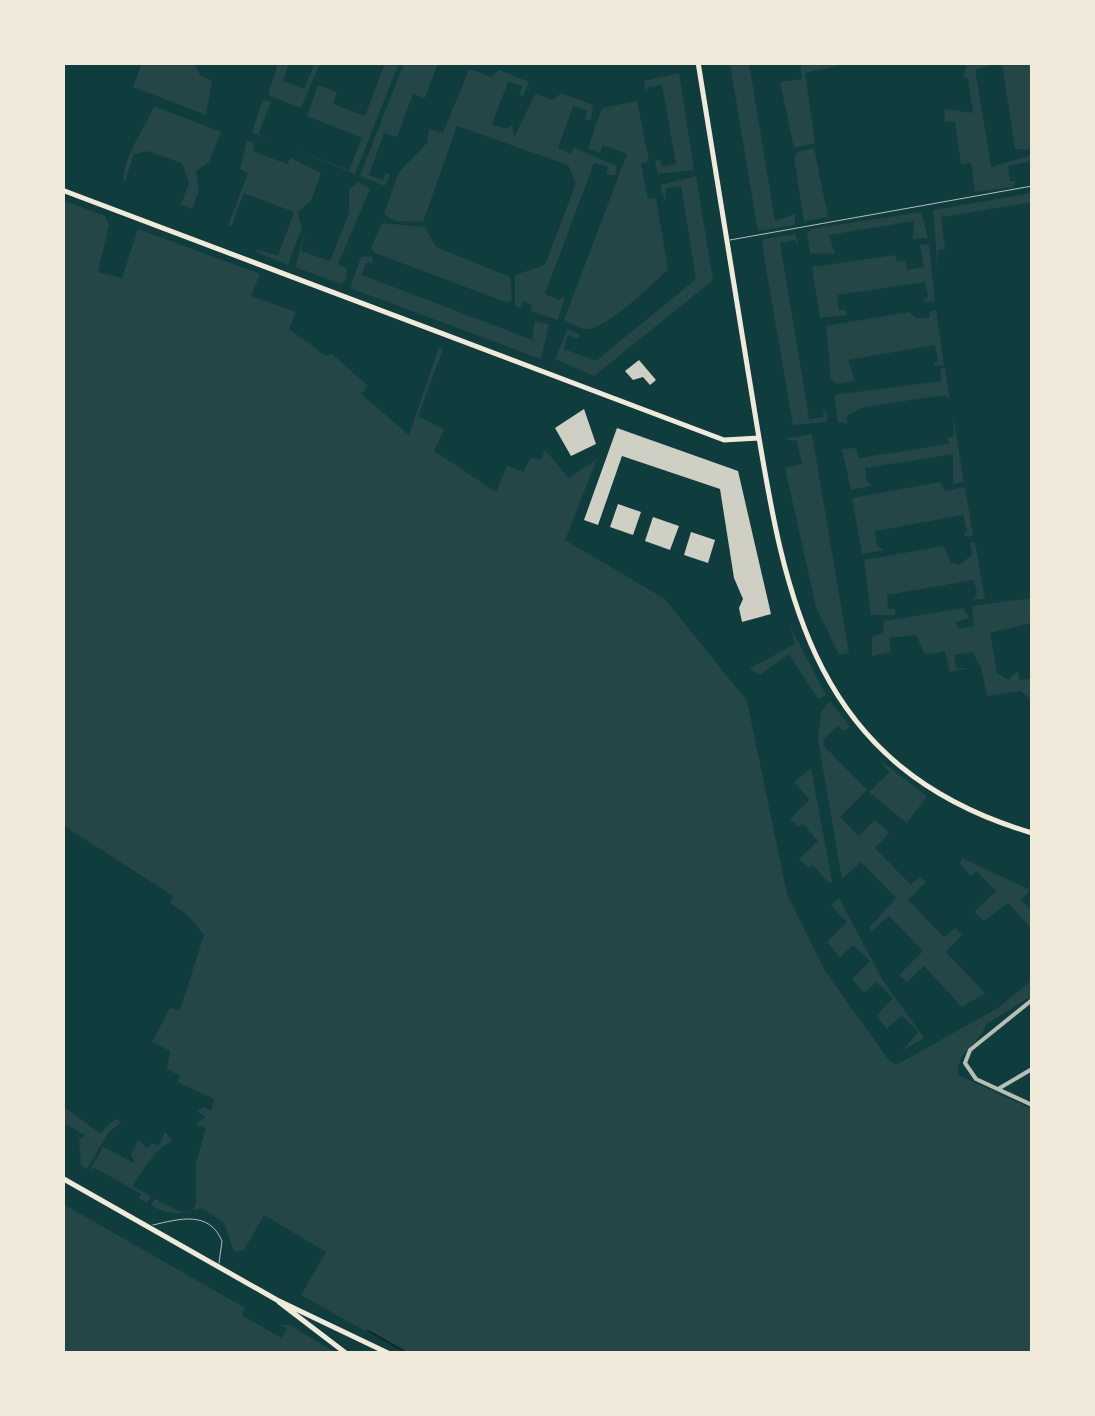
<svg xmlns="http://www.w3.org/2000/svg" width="1095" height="1416" font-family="'DejaVu Sans',sans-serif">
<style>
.green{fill:#244646}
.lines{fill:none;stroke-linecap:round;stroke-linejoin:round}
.stream{stroke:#0a2a2b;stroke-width:2.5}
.building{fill:#cfcfc3}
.service{stroke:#b8beb3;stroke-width:1}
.minor{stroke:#b8beb3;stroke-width:4}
.secondary{stroke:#f1e9da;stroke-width:5}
.primary{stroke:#f1e9da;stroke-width:5}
</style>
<rect width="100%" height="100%" fill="#0f3d3e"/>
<path class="green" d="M142 63H194L200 75 212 81 206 115 133 87Z
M278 63H289L283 81 304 89 315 63H320L301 108 268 95Z
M385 63H399L355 174 252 132 263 100 271 102 258 135 349 170 362 138 307 116 318 85 337 92 333 104 365 116Z
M404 63H438L425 98 413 94 397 137 384 133 369 175 383 180 386 173 390 175 385 186 360 176Z
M730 63H749L775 221 795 214V225L758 231Z
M800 63H850L805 73 815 143 794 148 780 82 802 79Z
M968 63H998L975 70 991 167 1032 155V161L1008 166 1010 181H1016L1012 187 975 192 971 163 961 164 955 122H945L944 109 973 113 968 79 963 77Z
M1002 63H1032V150L1015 149Z
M469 69 491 77 499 70 529 82 523 96 519 95 522 86 508 82 492 124 506 129 512 124 514 138 535 94 553 100 561 93 593 105 591 120 585 119 587 111 573 106 558 148 571 154 574 148 617 166 615 175H606L608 167 594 163 545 294 559 300 565 296 558 320 530 311 532 305 523 301 520 308 515 306V275L545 265 576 183 568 165 457 126 423 222 395 221 384 214 399 172 427 143 429 129 443 133Z
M679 73 694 170 658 174 655 161 660 160 662 167 676 164 662 85 648 87 646 94 644 81Z
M637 101 649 161 641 164 648 199 656 198 668 269C656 282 605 329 588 329 580 329 571 324 564 320L627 154 603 145 600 153 588 148 602 108Z
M154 106 221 132 209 162 196 171 199 191 192 209 181 205 189 182 182 163 147 151 134 154 124 184C121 158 144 131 154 106Z
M247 140 254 144 253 151 287 164 291 158 321 173 311 201 297 212 302 227 288 265 256 252 257 249 278 256 294 212 244 193 231 227 228 226 248 173 240 169Z
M814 148 828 217 804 221 794 157 797 152Z
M696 176 713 280 594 376 555 359 568 329 580 335 578 339 568 335 564 349 596 361 696 279 681 186 666 188 665 201 660 185Z
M358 182 370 189 338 264 347 269 346 280 340 284 295 267 306 229 301 251 330 261 349 214V190Z
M1032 193V202L941 217 945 249 938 250V270L933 210Z
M62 200 105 216 109 225 98 272 122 278 138 229 260 274 251 296 296 312 289 329 326 356 332 354 368 386 361 394 409 435 439 347 443 349 418 416 444 430 434 451 496 492 507 466 524 472 530 458 541 459 545 450 569 478 597 459 565 540 665 599 747 701 787 894 825 971 888 1059 896 1065 998 1008 1032 980V996L986 1024C980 1045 956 1050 958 1075L1032 1109V1353H404L301 1295 326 1252 264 1215 244 1250 234 1252 224 1223 202 1208C180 1214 171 1217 151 1205L155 1199 182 1212 193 1210 196 1204V1163L206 1128 195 1124 206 1117 197 1111 204 1107 211 1111 214 1099 178 1082 180 1076 167 1069 170 1051 152 1042 170 1008 180 1010 204 935 188 915 170 903 173 896 63 825Z
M921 212 928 238 913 239 914 221 829 235 835 254 810 253 807 233 812 229Z
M382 223 425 227 436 247 510 277 512 300 508 303 375 253 371 248Z
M795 234 799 246 795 240 780 243 809 419 824 417 823 407 828 417 826 422 793 425 762 245 764 239Z
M929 244 935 302 922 301 928 297 925 282 837 295 839 310H845L846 315 820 318 812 267 895 255 897 262 905 261 907 270 924 267 920 245Z
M372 256 373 264 366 262 362 275 532 340 535 321 549 324 541 359 350 288 361 257Z
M936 310 944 366 933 365 938 360 935 345 848 360 855 381 837 384 831 379 826 326 909 312 917 319 930 317 929 312Z
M940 368H945L950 400 945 395 864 407 846 416 848 424 838 422 834 395 941 381Z
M953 416 964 482 953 484V454L865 468 867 482 873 485 851 490 842 449 856 448 859 458 949 444 948 438 954 436Z
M812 434 849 653 839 655 816 607 785 468 802 464 797 441 783 439Z
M940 482 945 491 965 487 973 536H963L967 531 963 515 875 531 877 546 884 550 862 554 852 498Z
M975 542 985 599H973L977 594 974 580 887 595 888 609H895V615H871L864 560 944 546 951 563 959 565 972 555 970 543Z
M1032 598V623L990 633 997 673 1008 680 1018 671 1020 680 1032 678 1030 699 1021 691 987 696 981 667 972 652 954 655 956 668H969L950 672 945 651 925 655 916 635 889 638 891 652 872 656V637L884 632 883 621 964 608 969 618 956 622 958 629 974 626 972 606Z
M790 626 826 695 818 699 789 654 760 675 749 669 795 644Z
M830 701 850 727 844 731 838 726 823 740 824 746 867 790 840 817 858 836 875 820 889 833 875 848 911 885 920 877 926 882 908 900 944 937 955 928 962 935 946 952 985 993 962 1007 924 966 907 982 899 975 923 951 889 916 871 932 869 928 896 898 861 862 842 879 818 740 821 712Z
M880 760 927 796 907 823 869 792 889 773Z
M811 768 832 881 830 884 813 865 808 868 799 859 818 841 803 824 798 827 790 819 810 800 794 782Z
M962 858 1030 890 1021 900 1032 911V929L1008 903 984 921 974 912 996 891 977 871 971 876 960 864Z
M839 898 882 979 924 1038 902 1051 918 1032 902 1015 887 1029 876 1016 893 998 877 982 864 993 852 979 870 961 853 945 840 957 827 942 847 922 831 905Z
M63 1106 100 1133 115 1119 122 1122 108 1133 87 1169 81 1165 79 1140 85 1135 63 1123Z
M165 1132 172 1140 155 1153 132 1186 151 1196 147 1203 139 1198 141 1194 95 1168 90 1170 103 1147 136 1164 131 1155 138 1140 147 1148 152 1144 142 1140 159 1146Z
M63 1204 245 1308 242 1315 281 1338 287 1329 281 1325H290L336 1353H63Z"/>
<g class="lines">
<path class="stream" d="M368 1331 409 1354"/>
</g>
<path class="building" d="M639 360 656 380 650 385 643 377 633 380 625 371Z
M584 409 596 444 571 456 555 428Z
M617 428 738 471 771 614 742 622 739 608 743 599 734 578 720 489 622 456 598 525 584 520Z
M618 504 641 512 633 535 610 527Z
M653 517 679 526 670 550 645 541Z
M691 532 715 540 708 563 684 555Z"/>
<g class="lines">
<path class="service" d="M730 240 1032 186
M153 1225C179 1219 209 1210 222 1241L219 1263"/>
<path class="minor" d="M1032 1000 970 1050 965 1063 976 1079 1032 1105
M998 1089 1032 1069"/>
<path class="secondary" d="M698 62C715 167 732 272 749 377 783 582 800 764 1032 833
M62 190 724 440 759 438"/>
<path class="primary" d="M62 1178 277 1300 390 1354
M279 1302 347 1354"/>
</g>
<rect width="1095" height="1416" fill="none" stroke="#f1e9da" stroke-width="130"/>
</svg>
